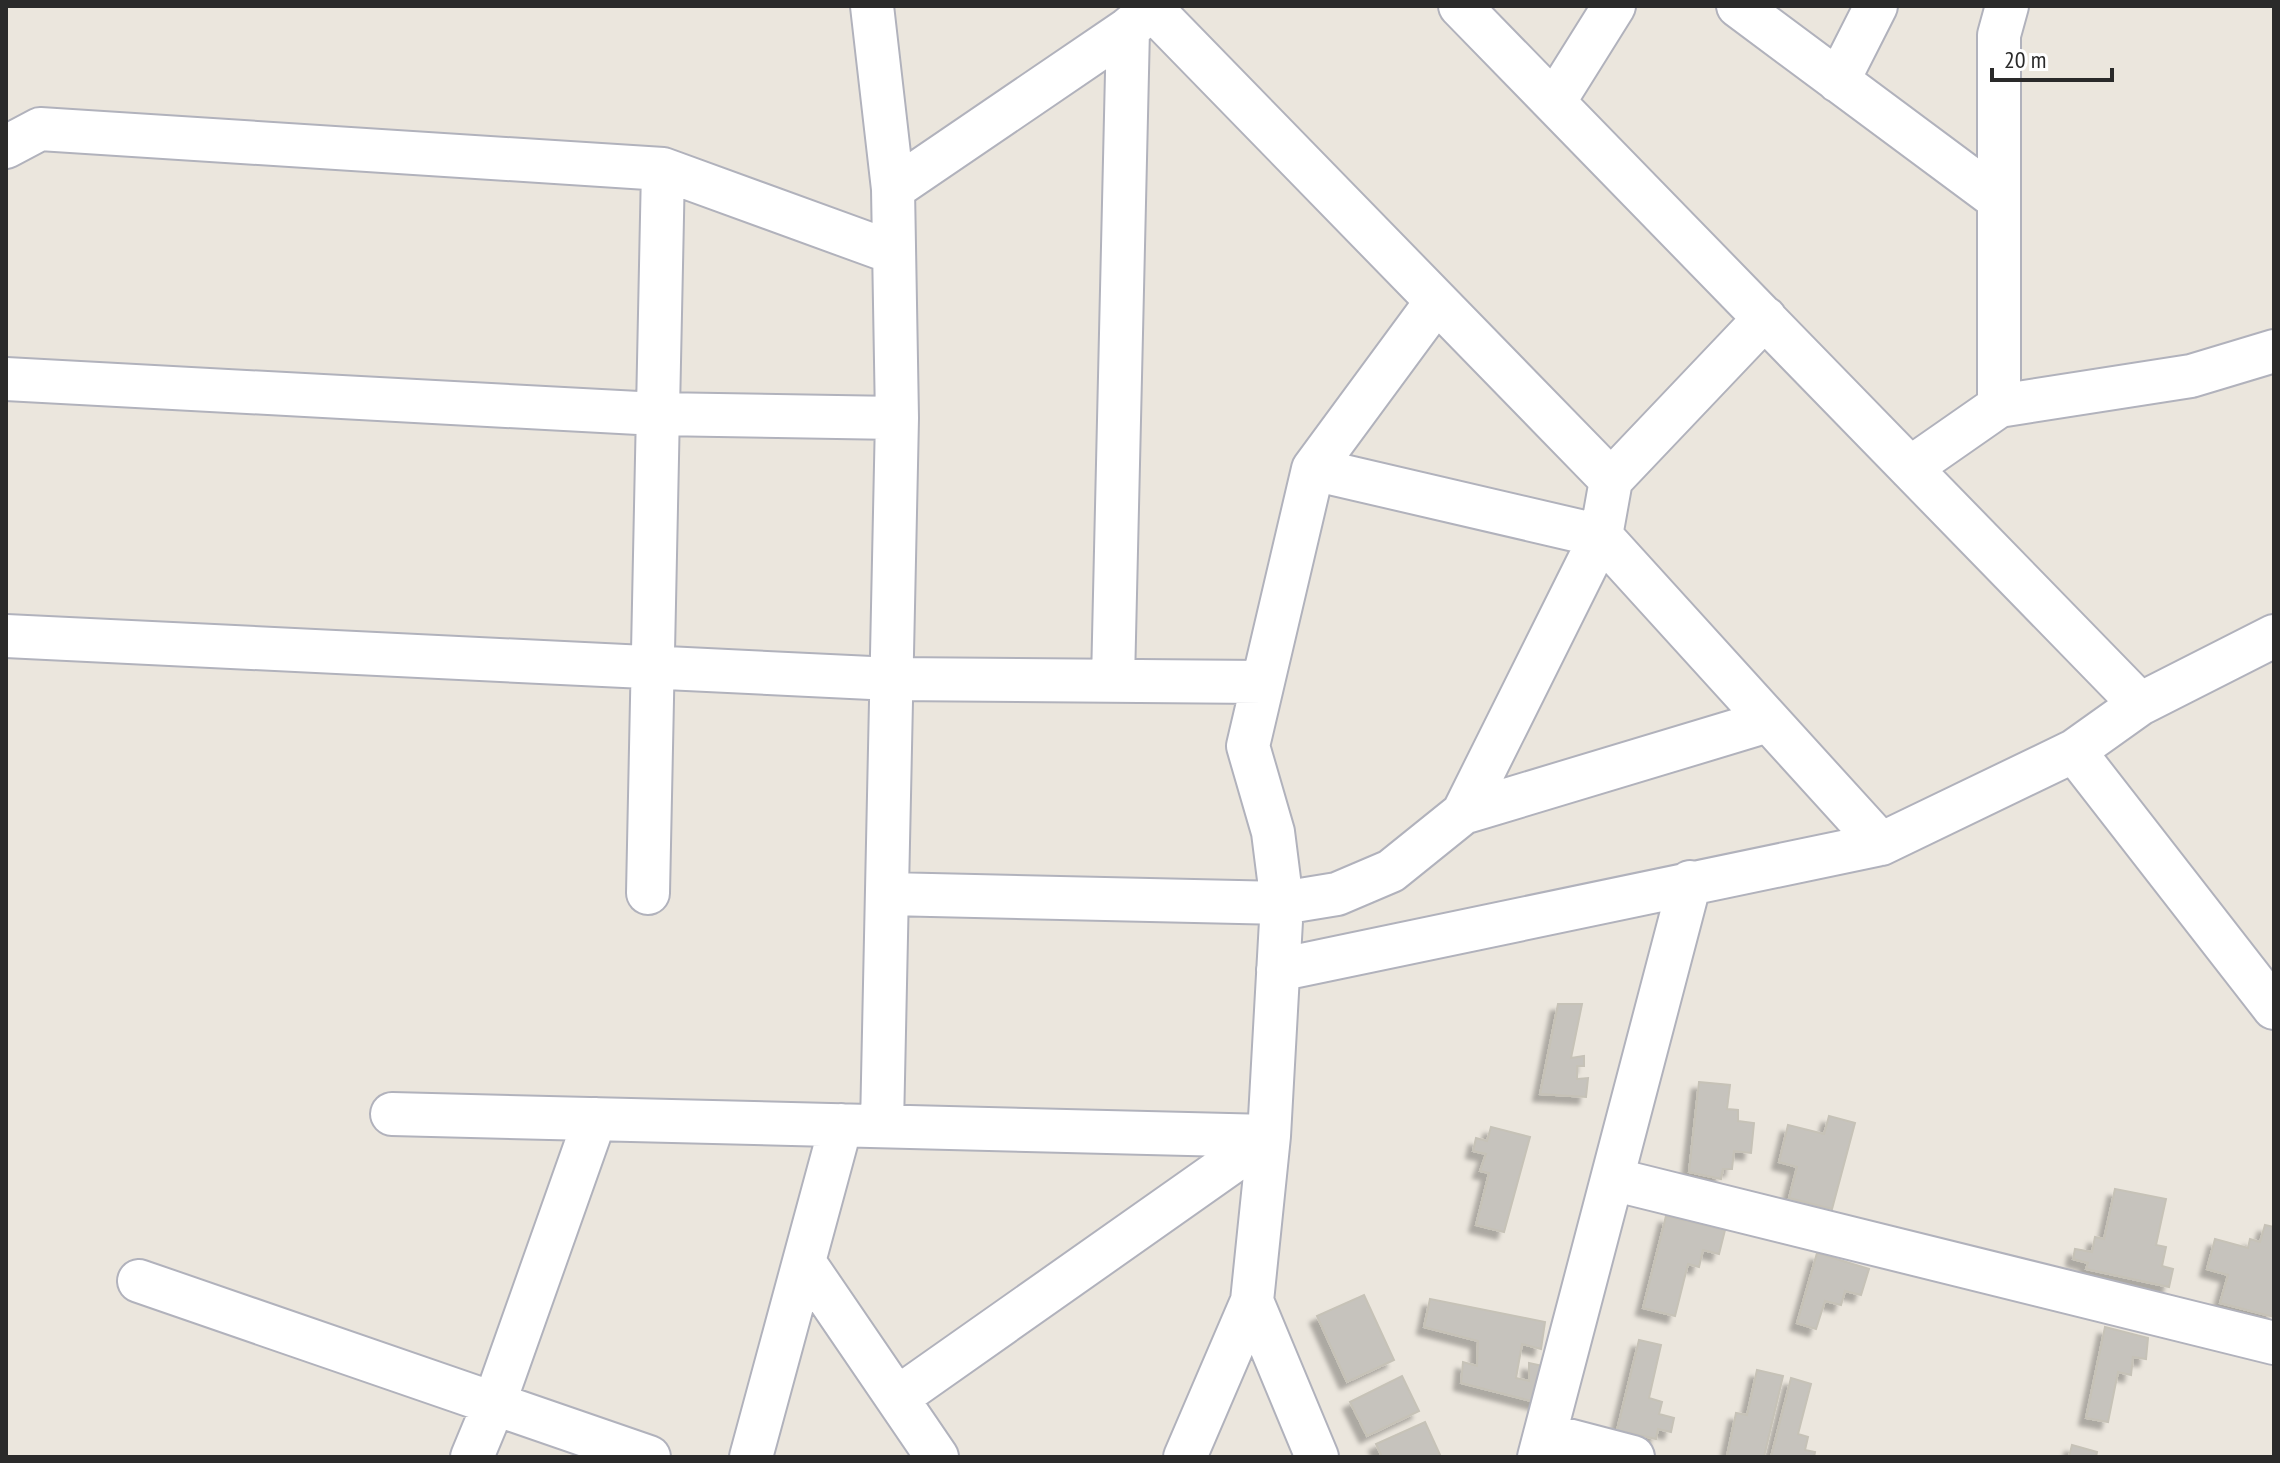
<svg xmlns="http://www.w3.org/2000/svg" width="2280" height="1463" font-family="'PT Sans Narrow',sans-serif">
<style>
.building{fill:#c6c3bd;stroke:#c6c2b7;stroke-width:2;filter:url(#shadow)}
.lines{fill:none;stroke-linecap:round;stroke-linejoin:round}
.minor-casing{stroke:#b1b2bc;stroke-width:46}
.minor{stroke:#fff;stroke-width:42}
</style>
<defs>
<filter id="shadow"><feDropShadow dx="-7" dy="7" stdDeviation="2" flood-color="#0004"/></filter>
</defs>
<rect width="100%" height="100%" fill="#ebe6dd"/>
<path class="building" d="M1558 1004H1582L1571 1058 1584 1056V1066H1577V1079L1588 1078 1586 1097 1540 1094Z
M1699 1082 1730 1085 1727 1109 1738 1110V1121L1754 1123 1751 1153 1734 1151 1732 1169H1723L1721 1179 1689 1172Z
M1829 1116 1855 1123 1832 1209 1789 1198 1797 1167 1779 1162 1788 1125 1824 1134Z
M1491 1127 1530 1137 1504 1232 1476 1225 1489 1173 1480 1171 1486 1154 1473 1151 1476 1138 1487 1141Z
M2115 1189 2166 1199 2156 1245 2166 1247 2162 1266 2173 1269 2169 1287 2086 1269 2088 1263 2073 1259 2075 1249 2092 1252 2095 1237 2104 1239Z
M1666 1216 1725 1230 1719 1254 1703 1250 1699 1267 1688 1264 1675 1316 1643 1308Z
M2265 1225 2274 1227V1317L2220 1303 2228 1275 2207 1269 2215 1239 2248 1248 2250 1239 2260 1242Z
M1817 1253 1869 1269 1861 1295 1845 1291 1841 1305 1825 1301 1816 1329 1797 1323Z
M1364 1295 1394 1360 1347 1382 1317 1316Z
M1430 1299 1545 1322 1541 1349 1522 1344 1516 1378 1529 1381V1363L1543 1366 1539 1403 1461 1383 1463 1362 1477 1366 1478 1341 1424 1327Z
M2105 1327 2148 1338 2146 1359 2133 1357 2131 1375 2118 1372 2108 1422 2086 1418Z
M1639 1340 1661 1345 1649 1398 1662 1402 1659 1414 1674 1418 1671 1432 1658 1429 1656 1439 1617 1430Z
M1757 1370 1783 1376 1764 1457 1727 1456 1736 1413 1747 1415Z
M1402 1376 1419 1411 1367 1436 1350 1402Z
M1791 1378 1811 1384 1798 1434 1808 1437 1805 1450 1815 1452 1814 1457H1771Z
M1425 1422 1441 1457H1382L1376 1444Z
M2072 1445 2097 1452 2096 1457H2069Z"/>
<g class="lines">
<g class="minor-casing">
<path id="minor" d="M872 6 893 189 897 418 882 1126
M1460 6 2140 704
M1738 6 1999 200
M1152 9 1611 480
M1838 81 1876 6
M1554 102 1614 6
M6 147 40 129 663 169 894 253
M893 189 1128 29 1145 15
M6 379 657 414 897 418
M1999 406V35L2007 6
M1910 468 1999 406 2191 376 2274 351
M1313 469 1601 536 1881 844
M6 636 892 679 1263 682
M1113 681 1128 29
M2074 751 2274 1008
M1463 813 1601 536 1611 480 1765 318
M648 893 663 169
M888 894 1282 903 1337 894 1391 871 1463 813 1768 721
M1278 970 1881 844 2074 751 2140 704 2274 636
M392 1114 1269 1136
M1612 1179 2274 1343
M804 1262 937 1457
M139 1281 649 1457
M1252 1301 1317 1457
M897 1398 1269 1136
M1545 1434 1633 1457
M472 1457 494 1404 595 1119
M751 1457 841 1125
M1185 1457 1252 1301 1269 1136 1282 903 1273 832 1248 746 1313 469 1436 302
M1539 1457 1690 882"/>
</g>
<use href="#minor" class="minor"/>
</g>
<rect width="2280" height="1463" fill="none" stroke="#2a2a2a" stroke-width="16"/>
<path d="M1992 68v12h120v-12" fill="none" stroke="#2a2a2a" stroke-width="4"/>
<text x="2004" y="68" font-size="24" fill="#2a2a2a" stroke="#ffffff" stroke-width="6" paint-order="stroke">20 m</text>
</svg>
